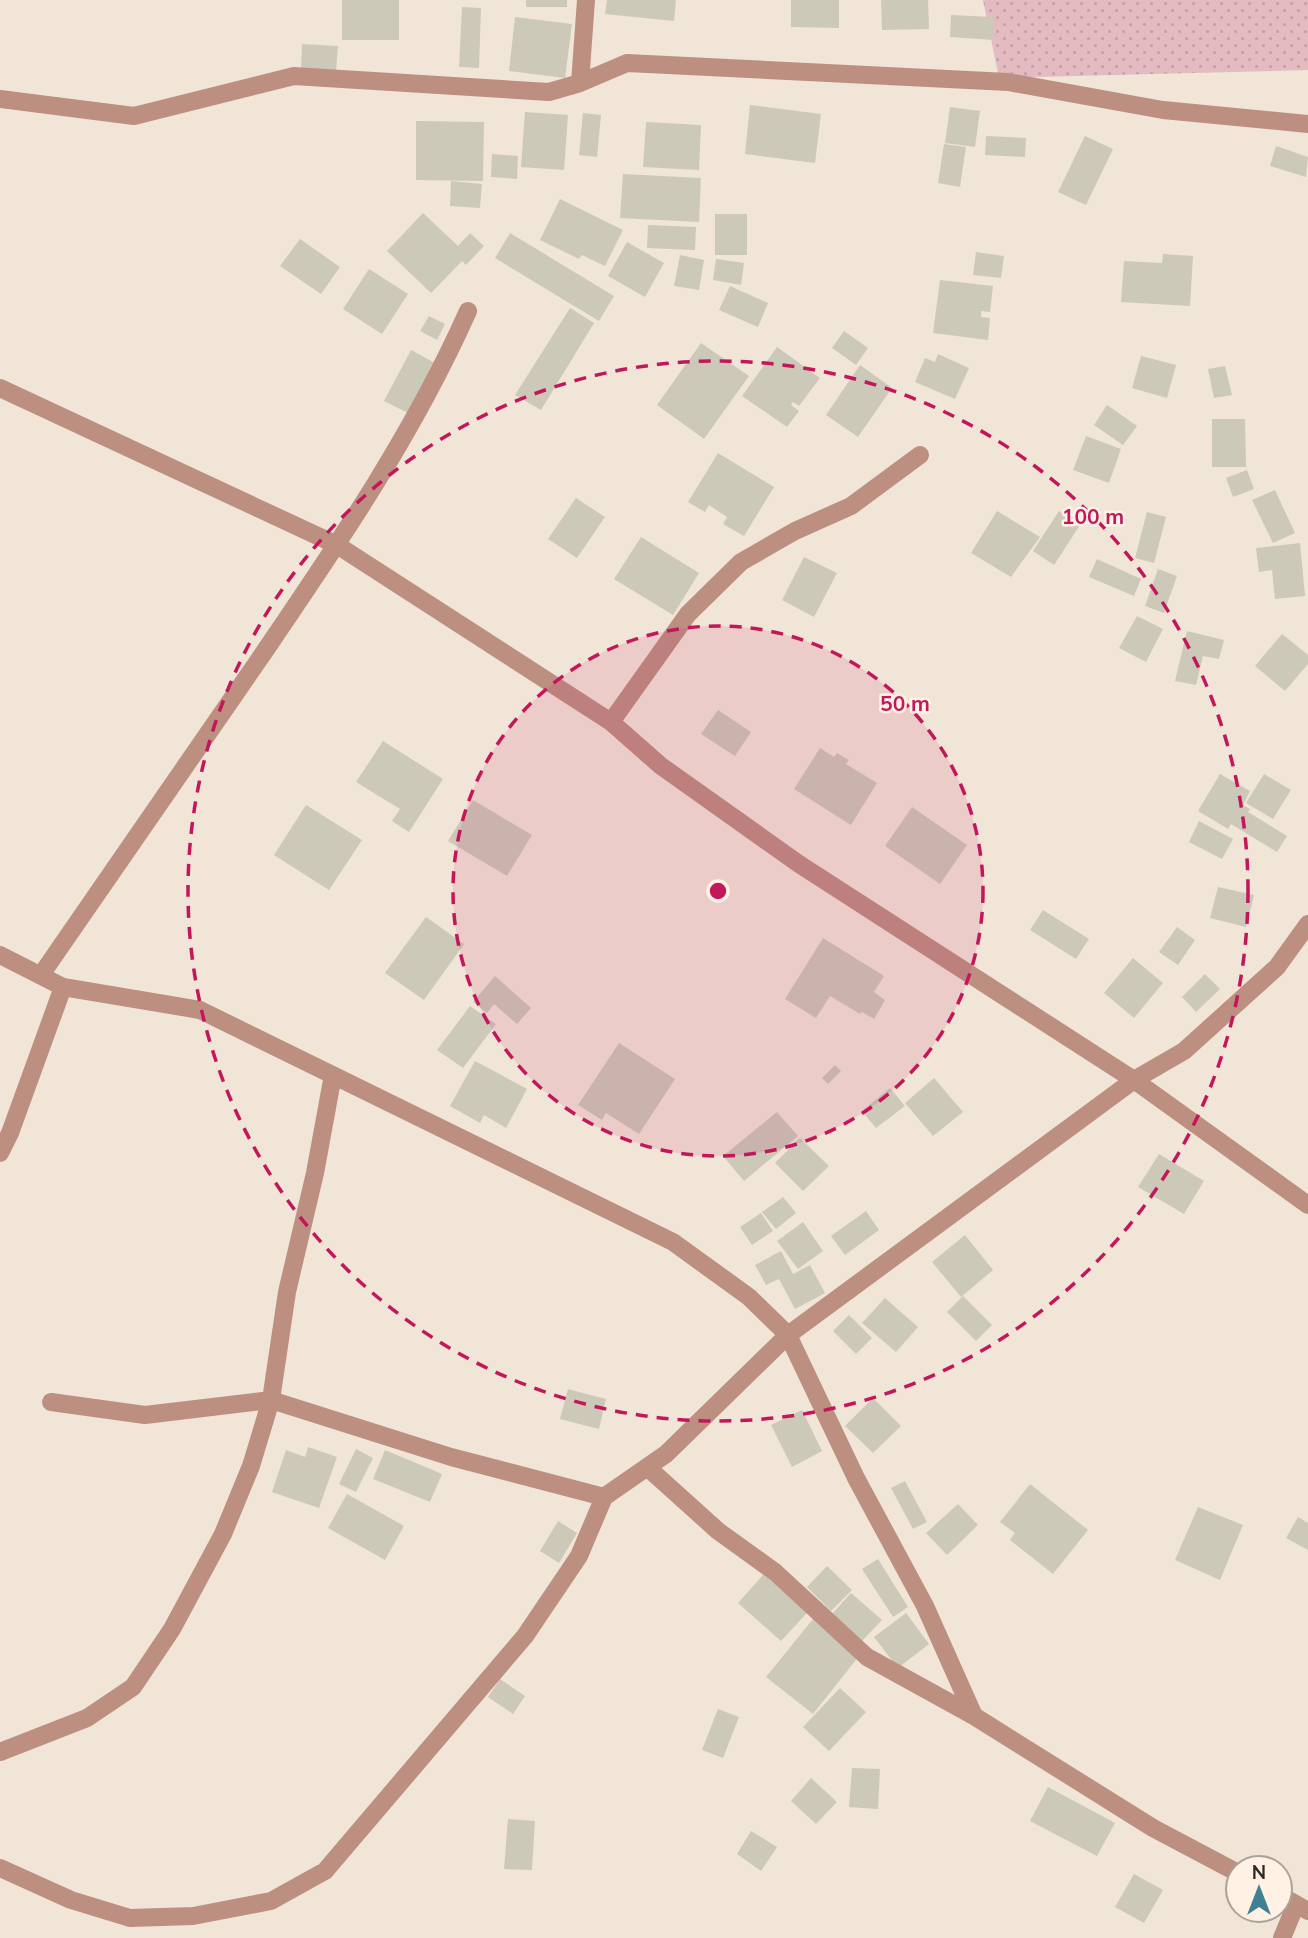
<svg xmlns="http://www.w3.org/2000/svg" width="1308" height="1938" font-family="Mulish,sans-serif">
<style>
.green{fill:url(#green-dots)}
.building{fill:#ccc9b9}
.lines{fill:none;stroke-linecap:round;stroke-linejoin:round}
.minor{stroke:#bc8f81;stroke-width:18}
.ring{fill:none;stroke:#c2185b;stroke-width:3.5;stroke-dasharray:12 9}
.centre{fill:#c2185b;stroke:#fff2e5;stroke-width:3.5}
.ring-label{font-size:21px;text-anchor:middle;font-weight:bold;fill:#c2185b;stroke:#fff2e5;stroke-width:5;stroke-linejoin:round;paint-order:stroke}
</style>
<defs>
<pattern id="green-dots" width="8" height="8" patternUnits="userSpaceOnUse" patternTransform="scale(1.75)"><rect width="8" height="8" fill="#e5bbc2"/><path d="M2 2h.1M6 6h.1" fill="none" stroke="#c5a1a7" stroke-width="1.8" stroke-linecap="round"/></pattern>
</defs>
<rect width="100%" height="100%" fill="#f1e5d8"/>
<path class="green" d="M983 0H1308V70L999 78Z"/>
<path class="building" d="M342 0H399V40H342Z
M526 0H567V7H526Z
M607 0H676L674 21 605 14Z
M791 0H839V28L791 27Z
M881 0H928L929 29 882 30Z
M462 7 481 8 479 68 459 67Z
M951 15 994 17 993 40 950 37Z
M515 17 572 24 565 78 509 71Z
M302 44 338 46 336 71 301 69Z
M750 105 821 114 815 163 745 154Z
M950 107 980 111 975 147 945 143Z
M525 112 568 115 564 170 521 167Z
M583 113 601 115 597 157 579 155Z
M416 121 484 122 483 181 416 180Z
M646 122 701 125 699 170 643 167Z
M986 136 1026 138 1025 157 985 155Z
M1085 136 1113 149 1086 205 1058 192Z
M944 144 966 147 960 187 938 183Z
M1276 146 1308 157 1306 177 1270 166Z
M492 154 518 156 517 179 491 177Z
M623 174 701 178 699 222 620 218Z
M451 181 482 184 480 208 450 206Z
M560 199 623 230 605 266 582 255 579 259 540 240Z
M423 213 458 246 470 233 484 246 466 265 462 261 431 293 387 251Z
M715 214H747V255H715Z
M648 225 696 227 695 250 647 248Z
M510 233 614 296 599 321 495 258Z
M300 239 340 267 321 294 280 266Z
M627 242 664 263 645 297 608 276Z
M976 252 1004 256 1001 278 973 275Z
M1163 254 1193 256 1190 306 1121 302 1124 261 1162 263Z
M680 255 704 260 699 290 674 286Z
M716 259 744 263 741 285 713 280Z
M369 269 408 294 382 334 343 309Z
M940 280 993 286 990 312 981 311V317L990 318 988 340 933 333Z
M730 286 768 303 758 327 719 310Z
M570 308 594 323 541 410 515 395Z
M429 316 445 324 437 340 420 331Z
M844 331 868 348 856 365 832 348Z
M701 343 749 376 704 439 657 405Z
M777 347 820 378 799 406 793 402 791 405 799 411 787 427 742 396Z
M411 350 435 363 408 413 384 401Z
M938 354 969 368 955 399 915 382 925 358 935 362Z
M1141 356 1176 365 1167 398 1132 388Z
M860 365 892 388 858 437 826 415Z
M1225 366 1232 395 1214 398 1208 369Z
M1107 405 1137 426 1123 445 1094 425Z
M1212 419H1245L1246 467H1212Z
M1086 436 1121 449 1109 483 1073 470Z
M718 453 774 487 744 536 723 524 727 517 709 505 705 512 688 502Z
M1247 470 1254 489 1233 497 1226 478Z
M1275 490 1295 533 1273 543 1252 500Z
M576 498 605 517 577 558 548 539Z
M997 511 1040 537 1011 577 971 553Z
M1059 511 1080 525 1054 565 1033 551Z
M1147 512 1166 517 1154 563 1135 558Z
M641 537 699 573 673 615 614 579Z
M1300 543 1305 596 1275 599 1272 570 1259 572 1256 548Z
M804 557 837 573 814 617 782 600Z
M1097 559 1141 579 1134 596 1089 577Z
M1158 569 1177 576 1164 613 1145 606Z
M1137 616 1163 629 1146 662 1119 648Z
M1187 631 1224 640 1219 659 1203 656 1196 685 1175 681Z
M1282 634 1308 655V664L1285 691 1255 666Z
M718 710 751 732 735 756 701 734Z
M383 741 443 779 409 832 392 821 400 809 356 782Z
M820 748 834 757 837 753 849 760 846 764 877 783 851 825 794 789Z
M1220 774 1250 791 1243 805 1250 809 1248 812 1287 836 1277 852 1231 824 1228 829 1198 811Z
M1264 774 1291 790 1273 819 1246 803Z
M473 800 532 835 507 876 448 841Z
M306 805 362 840 329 890 274 855Z
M912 807 967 845 940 884 885 846Z
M1199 821 1233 839 1222 859 1189 842Z
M1218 887 1254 895 1246 927 1210 918Z
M1043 910 1089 939 1076 959 1030 930Z
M426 917 464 944 424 1000 385 973Z
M1177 927 1195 940 1178 965 1159 952Z
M823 938 884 976 874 992 885 1000 874 1019 862 1012 860 1014 830 996 816 1018 785 999Z
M1133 958 1163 983 1134 1018 1104 993Z
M1205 974 1220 989 1196 1012 1182 997Z
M495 976 531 1008 517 1024 494 1004 487 1013 473 1002Z
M470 1006 496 1024 463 1068 437 1050Z
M619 1043 675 1079 639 1134 606 1113 602 1120 578 1105Z
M475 1061 527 1089 506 1128 484 1115 480 1123 450 1106Z
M835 1065 841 1071 828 1084 822 1078Z
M934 1078 963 1112 933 1136 905 1103Z
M890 1088 905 1106 876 1128 862 1111Z
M777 1112 798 1136 744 1181 723 1156Z
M800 1138 829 1166 803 1191 775 1163Z
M1159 1154 1204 1181 1184 1214 1138 1187Z
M783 1197 796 1213 776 1229 762 1212Z
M866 1211 879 1230 845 1255 831 1236Z
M761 1213 773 1231 752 1245 740 1227Z
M803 1222 823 1251 798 1269 777 1241Z
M965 1235 993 1270 961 1297 932 1262Z
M781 1251 793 1274 810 1265 825 1293 795 1309 779 1279 766 1285 755 1265Z
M963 1296 992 1325 976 1341 947 1312Z
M885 1298 918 1327 896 1352 862 1323Z
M849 1315 872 1338 856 1354 833 1331Z
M568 1389 606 1399 599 1429 560 1419Z
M873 1398 901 1426 873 1453 845 1426Z
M802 1410 822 1451 792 1467 771 1425Z
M308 1447 337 1457 319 1508 272 1492 286 1450 305 1457Z
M356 1449 373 1458 356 1492 339 1484Z
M385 1450 442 1474 430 1502 373 1479Z
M905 1481 927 1522 913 1529 891 1488Z
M1030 1484 1088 1530 1053 1574 1010 1540 1015 1533 1000 1522Z
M347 1494 404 1526 385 1560 328 1528Z
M958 1504 978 1525 947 1555 926 1533Z
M1198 1507 1243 1525 1220 1580 1175 1560Z
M1298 1517 1308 1523V1550L1286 1538Z
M558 1521 577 1533 559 1563 540 1551Z
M878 1559 908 1607 893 1617 862 1569Z
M827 1566 852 1590 831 1611 807 1587Z
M764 1574 807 1613 781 1641 738 1603Z
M851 1593 882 1620 861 1642 832 1614Z
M906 1613 929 1644 898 1668 874 1637Z
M813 1619 859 1656 813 1714 766 1677Z
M500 1679 525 1696 513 1714 488 1697Z
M840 1688 866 1712 829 1751 803 1727Z
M718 1709 739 1717 723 1758 702 1750Z
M852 1768 880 1769 878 1809 849 1807Z
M811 1778 837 1802 816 1824 791 1801Z
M1048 1787 1115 1823 1097 1856 1030 1821Z
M508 1819 535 1821 532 1870 504 1869Z
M751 1831 777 1847 761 1871 737 1854Z
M1134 1874 1163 1890 1144 1923 1115 1907Z"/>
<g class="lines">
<path class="minor" d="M580 83 586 0
M0 99 134 116 294 76 549 92 580 83 627 63 1008 82 1163 110 1308 124
M0 388 337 545 611 722 661 766 799 864 1134 1080 1308 1205
M611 722 688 614 741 562 795 531 851 506 920 455
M0 955 63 987 200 1010 673 1242 749 1297 788 1335 856 1478 925 1606 974 1716 1153 1828 1238 1873
M41 975C114 870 186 765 258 661 335 548 412 437 468 311
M0 1153 10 1133 63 987
M51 1402 145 1415 271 1400 451 1457 604 1497
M647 1467 718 1531 775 1572 867 1657 974 1716
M0 1752 87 1718 133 1687 172 1629 223 1534 251 1466 271 1400 287 1292 315 1173 333 1075
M0 1868 71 1900 130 1918 193 1916 271 1901 325 1871 525 1636 579 1556 604 1497 666 1454 788 1335 1134 1080 1184 1051 1277 967 1308 924
M1280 1895 1308 1911
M1282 1938 1296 1904"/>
</g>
<circle cx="718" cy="891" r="265" fill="#c2185b" fill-opacity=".12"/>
<g class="ring">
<circle cx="718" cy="891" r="265"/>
<circle cx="718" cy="891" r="530"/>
</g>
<circle cx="718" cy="891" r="10" class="centre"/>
<g class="ring-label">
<text x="1093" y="524">100 m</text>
<text x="905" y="711">50 m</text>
</g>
<g transform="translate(1259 1889)"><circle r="33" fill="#fff2e5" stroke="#aba298" stroke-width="2"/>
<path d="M0-5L12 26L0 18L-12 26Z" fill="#408093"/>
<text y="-10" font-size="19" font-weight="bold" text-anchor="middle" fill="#2e2924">N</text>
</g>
</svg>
